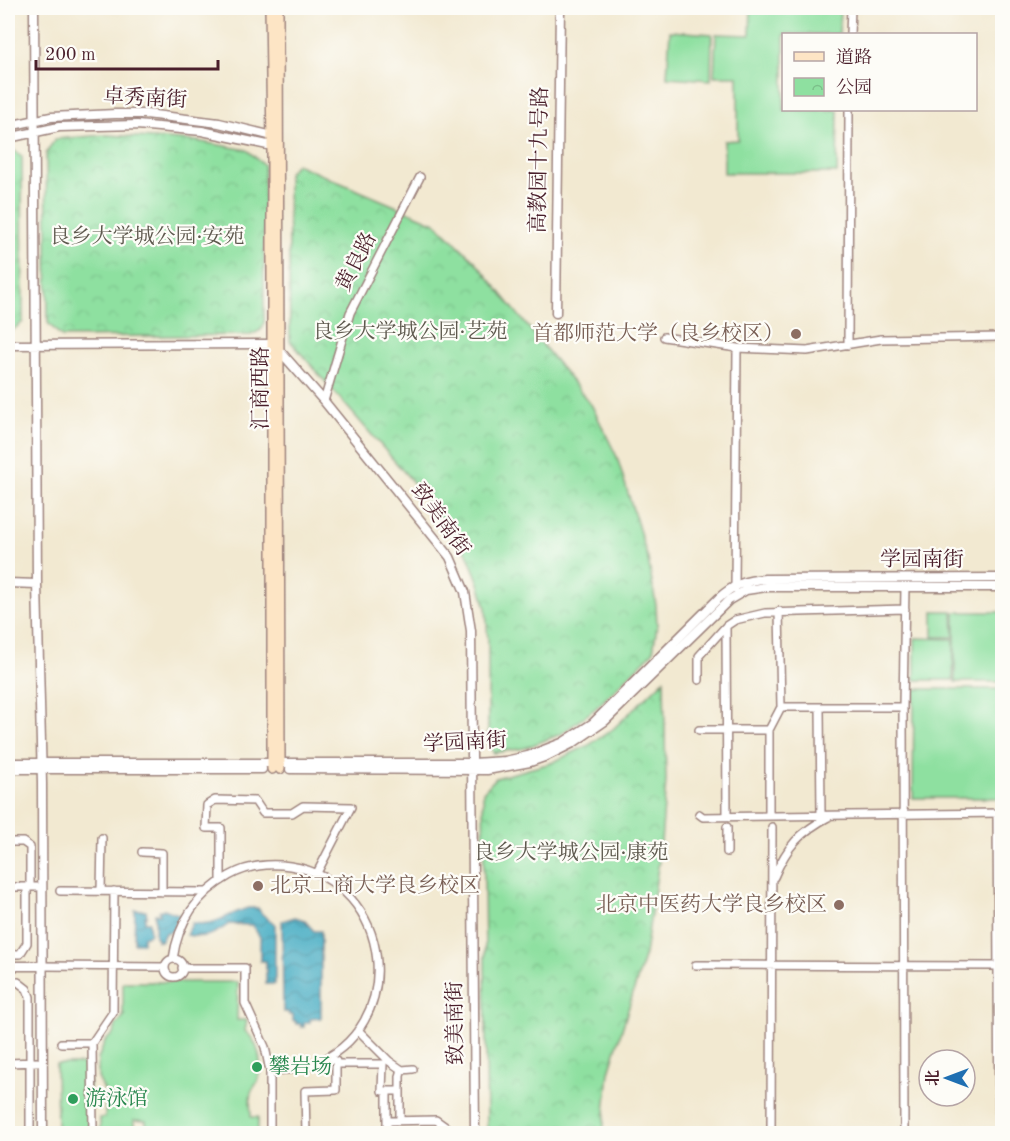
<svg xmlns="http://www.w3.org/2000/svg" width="1010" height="1141" font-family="'Old Standard TT','Noto Serif SC',serif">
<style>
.park{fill:url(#park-crowns);stroke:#6c8066;stroke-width:1.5}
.pitch{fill:#8ee0a0;stroke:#6c8066;stroke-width:1.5}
.water{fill:url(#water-waves);stroke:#476677;stroke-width:1.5}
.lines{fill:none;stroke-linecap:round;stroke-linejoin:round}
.minor-casing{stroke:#9e847e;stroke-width:10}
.tertiary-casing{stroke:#9e847e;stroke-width:11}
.secondary-casing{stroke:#9e847e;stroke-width:12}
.minor{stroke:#fff;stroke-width:7}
.tertiary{stroke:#fff;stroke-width:8}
.secondary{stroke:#fde5c5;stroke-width:9}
.education-dot{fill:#8d6e63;stroke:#fdfcf7;stroke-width:2}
.leisure-dot{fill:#2e9e5b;stroke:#fdfcf7;stroke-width:2}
.labels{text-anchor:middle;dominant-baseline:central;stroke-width:4.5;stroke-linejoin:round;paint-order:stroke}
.street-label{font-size:21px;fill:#4a1f2b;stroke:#fdfcf7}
.park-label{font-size:21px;fill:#5e594e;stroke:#fdfcf7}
.education-label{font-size:21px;fill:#785e54;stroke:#fdfcf7;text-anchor:end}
.leisure-label{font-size:21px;fill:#27864d;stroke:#fdfcf7;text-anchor:start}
</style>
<defs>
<pattern id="park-crowns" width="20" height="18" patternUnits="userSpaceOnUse" patternTransform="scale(1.5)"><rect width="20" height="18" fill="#8ee0a0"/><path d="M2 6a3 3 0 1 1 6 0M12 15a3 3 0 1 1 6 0" fill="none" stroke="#7cc08a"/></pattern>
<pattern id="water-waves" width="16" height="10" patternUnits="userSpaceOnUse" patternTransform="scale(1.5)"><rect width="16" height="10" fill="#44acc3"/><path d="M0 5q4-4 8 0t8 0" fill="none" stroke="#3b8b9f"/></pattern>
</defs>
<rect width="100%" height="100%" fill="#fdfcf7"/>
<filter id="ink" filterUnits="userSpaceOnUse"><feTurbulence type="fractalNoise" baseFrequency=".0167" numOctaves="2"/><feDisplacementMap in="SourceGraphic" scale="12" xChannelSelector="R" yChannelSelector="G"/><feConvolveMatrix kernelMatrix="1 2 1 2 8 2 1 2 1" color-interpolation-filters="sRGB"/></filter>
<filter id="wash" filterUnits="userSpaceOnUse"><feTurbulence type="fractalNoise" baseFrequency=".008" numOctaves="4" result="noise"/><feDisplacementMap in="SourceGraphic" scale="24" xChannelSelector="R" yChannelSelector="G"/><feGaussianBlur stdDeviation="1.35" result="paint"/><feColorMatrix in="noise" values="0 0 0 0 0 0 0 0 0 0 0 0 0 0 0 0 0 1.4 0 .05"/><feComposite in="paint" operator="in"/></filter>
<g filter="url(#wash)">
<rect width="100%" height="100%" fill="#f2e9d1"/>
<path class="park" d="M107 135 196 141 247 150 264 165V322L261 330 251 335 62 337 48 323 46 154 55 139Z
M8 148H11L22 157 23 322 8 334Z
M296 164 435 223 475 261 592 406 617 457 648 559 656 605 657 625 653 652 596 708 561 734 525 748 494 753 488 744V643L486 608 479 583 467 553 418 488 290 341 288 173Z
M664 680 666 781 660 854 645 954 609 1072 603 1133H487L483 792 496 778 551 763 589 745 613 729Z"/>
<path class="pitch" d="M751 8H840L839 34H784V110H838L837 173H724V141L738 140V76H714L716 34 750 35Z
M670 31 712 34 711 80 667 77Z
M933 611H953L954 637H933Z
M955 612H1002V682H955Z
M915 638 954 639 953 680H915Z
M914 689H1002V798H913Z
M123 982H238L237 1020H247L245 1031C259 1042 263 1063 258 1080 257 1085 252 1088 251 1093 249 1100 251 1110 251 1117H258V1133H147L146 1121 134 1120V1133H100V1118L105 1117V1092L98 1078V1059L105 1041 114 1033 116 1025 125 1015H123Z
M56 1064H89V1133H57Z"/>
<path class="water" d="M248 908H258L262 914 275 924V984H266V961H260V937L252 925 229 924C214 935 205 939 187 935L192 923C216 927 227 914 248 908Z
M164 909 180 915 172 931 165 933 161 941H157V937H155V914H160L159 911Z
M135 910H146L147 916H145V922H149L150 934 143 937V943H134Z
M295 917 304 920 314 931H321V1018L310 1019V1022L304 1023V1027H301V1024H296V1021H293V1015H289L288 1012H283L282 921Z"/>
</g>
<g filter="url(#ink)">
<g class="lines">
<g class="minor-casing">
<path id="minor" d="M850 34 851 8
M664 337 737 348
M848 345 849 110
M324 401 350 313 420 177
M735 589 737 348 807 351 881 339 1002 337
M779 611 781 707
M726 626 727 816
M699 680V656L726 626 735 620 765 613 905 609
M820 707 821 815
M699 730H769
M997 813 999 1134
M699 814 703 817 1002 813
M769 816V730L781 707H903
M727 827V852
M8 842H23L30 847V887
M142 852 162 853V892
M774 877C787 846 800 832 830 816
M221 881V828H206L207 805 215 800 255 801 263 813H292L303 806 351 807 317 873
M8 887H37
M60 891 207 892
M101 891 102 838
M8 954H20L27 943V887
M173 959C178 923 197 894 229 876 247 866 269 863 290 866 394 882 410 1029 311 1065 298 1070 284 1070 270 1071
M165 968a9 9 0 1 1 18 0a9 9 0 1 1-18 0Z
M696 965 1000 966
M42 966 165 967
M182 968H245V1003L265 1047 270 1071V1134
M8 982H18L27 989 30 997V1134
M358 1030 389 1061 402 1070 413 1069
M61 1043H92
M8 1063 37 1062
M336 1064H383L382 1091H400
M400 1120V1076L402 1070
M387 1121 436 1120 450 1130V1134
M93 1134 92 1043 113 1012 114 891
M306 1134 305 1091 336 1090V1061L326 1058
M387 1134V1091
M771 1134 772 827
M904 1134 903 707 905 587"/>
</g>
<g class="tertiary-casing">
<path id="tertiary" d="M34 8 37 584 42 783 43 1134
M8 126 51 117 115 114H146L219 123 277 137
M8 138 59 127 137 125 202 131 277 147
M556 313 560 8
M8 345 272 344 279 350 324 401 450 557 465 592 471 631 475 1134
M8 583 37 584
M8 763H473L505 761 528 756 562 743 593 723 719 598C733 585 746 580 765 579L1002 578
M8 769H262
M290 769 487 770 530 762 547 756 573 743 605 721 729 600 746 590 766 587H1002
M8 966H42"/>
</g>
<g class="secondary-casing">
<path id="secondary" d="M270 8 272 145V769
M278 8 280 769"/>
</g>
<use href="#minor" class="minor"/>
<use href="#tertiary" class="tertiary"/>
<use href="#secondary" class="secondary"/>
</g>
</g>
<g class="education-dot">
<circle cx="796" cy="334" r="6"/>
<circle cx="258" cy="886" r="6"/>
<circle cx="839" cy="905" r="6"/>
</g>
<g class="leisure-dot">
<circle cx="257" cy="1067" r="6"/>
<circle cx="73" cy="1099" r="6"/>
</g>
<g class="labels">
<g class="street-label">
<text transform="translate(145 99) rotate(3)">卓秀南街</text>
<text transform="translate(540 160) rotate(-89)">高教园十九号路</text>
<text transform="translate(357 262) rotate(-63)">黄良路</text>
<text transform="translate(261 388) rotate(-90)">汇商西路</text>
<text transform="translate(440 520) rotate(54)">致美南街</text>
<text x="922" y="560">学园南街</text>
<text transform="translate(465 743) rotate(-3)">学园南街</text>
<text transform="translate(456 1023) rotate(-91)">致美南街</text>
</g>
<g class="park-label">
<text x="147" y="237">良乡大学城公园·安苑</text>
<text x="410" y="332">良乡大学城公园·艺苑</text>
<text x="571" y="853">良乡大学城公园·康苑</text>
</g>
<g class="education-label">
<text x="784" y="334">首都师范大学（良乡校区）</text>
<text x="270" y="886" text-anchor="start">北京工商大学良乡校区</text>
<text x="827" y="905">北京中医药大学良乡校区</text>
</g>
<g class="leisure-label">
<text x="269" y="1067">攀岩场</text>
<text x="85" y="1099">游泳馆</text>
</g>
</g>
<rect width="1010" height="1141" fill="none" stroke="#fdfcf7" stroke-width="30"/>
<rect x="782" y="33" width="195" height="78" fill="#fdfcf7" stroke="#b5a4a5" stroke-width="1.5"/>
<rect x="794" y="52" width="30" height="9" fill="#fde5c5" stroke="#b5a4a5" stroke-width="1.5"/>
<text x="836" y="63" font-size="18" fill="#4a1f2b">道路</text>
<rect x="794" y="78" width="30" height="18" fill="url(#park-crowns)" stroke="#b5a4a5" stroke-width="1.5"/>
<text x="836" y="93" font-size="18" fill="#4a1f2b">公园</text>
<g transform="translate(947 1078) rotate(270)"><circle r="28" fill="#fdfcf7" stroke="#b5a4a5" stroke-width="1.5"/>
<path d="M0-4.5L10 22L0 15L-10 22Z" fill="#1f6fb2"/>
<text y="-9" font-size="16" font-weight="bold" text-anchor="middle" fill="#4a1f2b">北</text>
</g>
<path d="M36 60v9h182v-9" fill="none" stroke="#4a1f2b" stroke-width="3"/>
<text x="45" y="60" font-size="18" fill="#4a1f2b" stroke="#fdfcf7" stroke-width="4.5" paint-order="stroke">200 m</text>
</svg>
